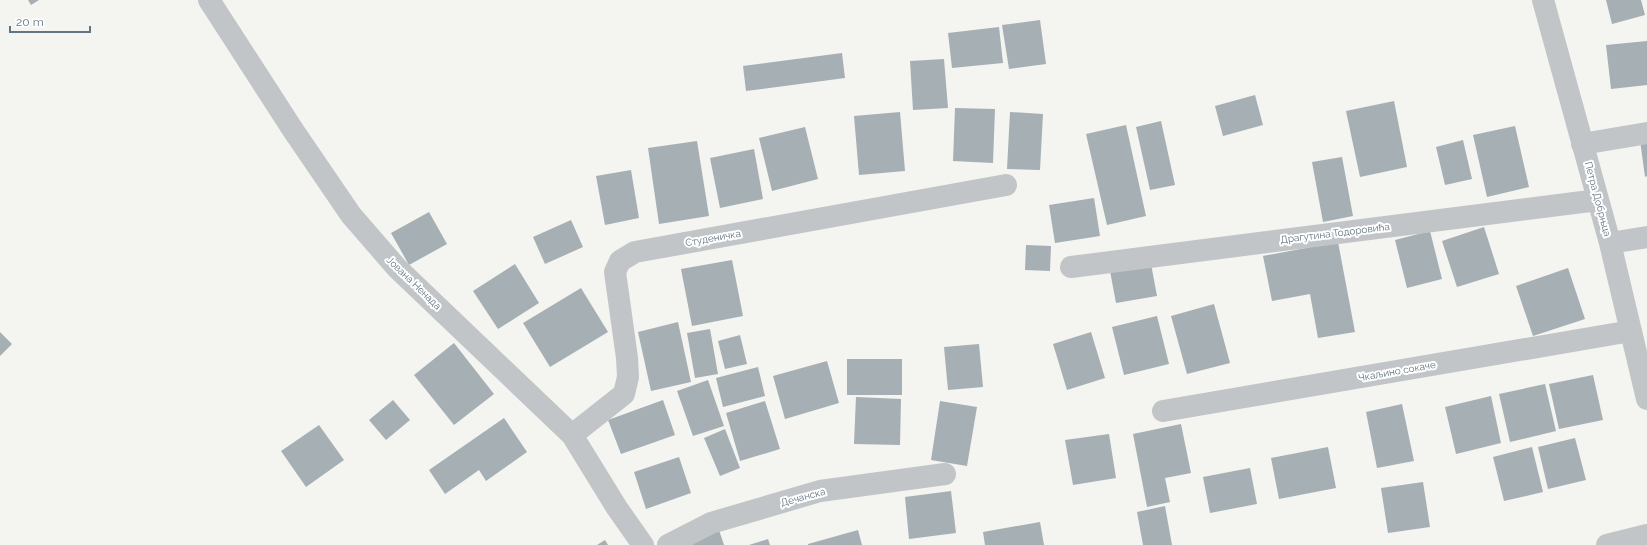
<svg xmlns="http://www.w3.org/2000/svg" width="1647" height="545" font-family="Raleway,sans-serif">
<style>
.building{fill:#a6afb4}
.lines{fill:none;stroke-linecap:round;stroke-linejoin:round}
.minor{stroke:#c1c5c8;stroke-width:22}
.labels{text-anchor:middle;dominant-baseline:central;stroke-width:4;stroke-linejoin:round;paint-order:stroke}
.street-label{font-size:10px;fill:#627582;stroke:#fff}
</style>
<rect width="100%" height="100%" fill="#f4f4f0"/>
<path class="building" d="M28 0H39L31 5Z
M1606 0H1641L1645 15 1612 24Z
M1040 20 1046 64 1009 69 1002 25Z
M999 27 1003 63 952 68 948 33Z
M1647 41V85L1611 89 1606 45Z
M842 53 845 78 746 91 743 66Z
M944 59 948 108 913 110 910 61Z
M1255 95 1263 125 1223 136 1215 106Z
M1394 101 1407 167 1360 177 1346 111Z
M955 108 995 109 993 163 953 161Z
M900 112 905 171 859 175 854 116Z
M1010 112 1043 114 1040 170 1007 169Z
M1161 121 1175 185 1150 190 1136 127Z
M1126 125 1146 216 1107 225 1086 134Z
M1515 126 1529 187 1487 197 1473 135Z
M805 127 818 179 772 191 759 138Z
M1647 139V176L1645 177 1640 140Z
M1463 140 1472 179 1445 185 1436 147Z
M697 141 709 216 659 224 648 148Z
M754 149 763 199 720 208 710 158Z
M1342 157 1353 216 1323 222 1312 162Z
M631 170 639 218 605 225 596 176Z
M1094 198 1100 236 1055 243 1049 205Z
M429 212 447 244 409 265 391 233Z
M571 220 583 247 545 264 533 237Z
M1484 227 1499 274 1457 287 1442 241Z
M1430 231 1442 279 1407 288 1395 240Z
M1338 242 1355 332 1318 338 1310 294 1272 301 1263 256Z
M1026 245 1051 246 1050 271 1025 270Z
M732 260 743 316 692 326 681 269Z
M515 264 539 303 498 329 473 291Z
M1151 264 1157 296 1116 303 1110 271Z
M1568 268 1585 319 1533 336 1516 286Z
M581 288 608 332 550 367 523 323Z
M1214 304 1230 363 1187 374 1171 316Z
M1157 316 1169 364 1124 375 1112 327Z
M678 322 691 382 651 391 638 332Z
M710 329 718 374 695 378 687 333Z
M0 332 12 344 0 356Z
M1091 332 1105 378 1067 390 1053 344Z
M740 335 747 364 725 369 718 341Z
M454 343 494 394 454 425 414 375Z
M979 344 983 387 948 390 944 347Z
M847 359H902V395H847Z
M827 361 839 403 785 419 773 376Z
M758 367 765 396 723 407 716 378Z
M1593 375 1603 420 1559 429 1549 384Z
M708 380 724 426 693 436 677 391Z
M1545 384 1556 431 1510 442 1499 394Z
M1491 396 1501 443 1456 454 1445 407Z
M856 397 901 399 900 445 854 444Z
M393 400 410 420 386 440 369 420Z
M663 400 675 435 621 454 608 420Z
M765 401 780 449 740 461 726 413Z
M940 401 977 407 967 466 931 460Z
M1402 404 1414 461 1377 468 1366 412Z
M504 418 527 452 486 481 479 470 445 494 429 470Z
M1181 424 1191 473 1165 478 1170 502 1147 507 1133 434Z
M319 425 344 460 306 487 281 451Z
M725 429 740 468 720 476 704 438Z
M1109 434 1116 478 1073 485 1065 440Z
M1575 438 1586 480 1548 489 1538 447Z
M1328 447 1336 488 1279 499 1271 458Z
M1532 447 1543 492 1504 501 1493 457Z
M679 457 691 493 646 509 634 472Z
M1250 468 1257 504 1210 513 1203 477Z
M1423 482 1430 527 1388 533 1381 488Z
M951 491 956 533 909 539 905 497Z
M1165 506 1172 545H1143L1137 512Z
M1040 522 1044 545H985L983 532Z
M719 530 724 545H676Z
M858 530 862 545H808V544Z
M768 539 770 545H749Z
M605 540 608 545H597Z"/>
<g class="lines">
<path class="minor" d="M209 0 293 130 351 215 397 268 572 435 617 508 643 545
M1543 0 1610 243 1647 399
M1582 144 1647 133
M1610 243 1647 237
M1071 267 1598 200
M1163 411 1631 331
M572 435 624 394 628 377 627 358 615 272 620 261 635 252 1006 185
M668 545 711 523 820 491 945 474
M1607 545 1647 535"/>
</g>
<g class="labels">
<g class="street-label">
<text transform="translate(1598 199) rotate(75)">Петра Добрњца</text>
<text transform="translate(1335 233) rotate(-7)">Драгутина Тодоровића</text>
<text transform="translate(713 238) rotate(-10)">Студеничка</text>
<text transform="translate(414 283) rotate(44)">Јована Ненада</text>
<text transform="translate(1397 371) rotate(-10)">Чкаљино сокаче</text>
<text transform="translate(803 497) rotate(-15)">Дечанска</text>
</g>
</g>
<path d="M10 26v6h80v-6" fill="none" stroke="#627582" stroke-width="2"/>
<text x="16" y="26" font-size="12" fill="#627582" stroke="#ffffff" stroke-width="3" paint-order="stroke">20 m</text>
</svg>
